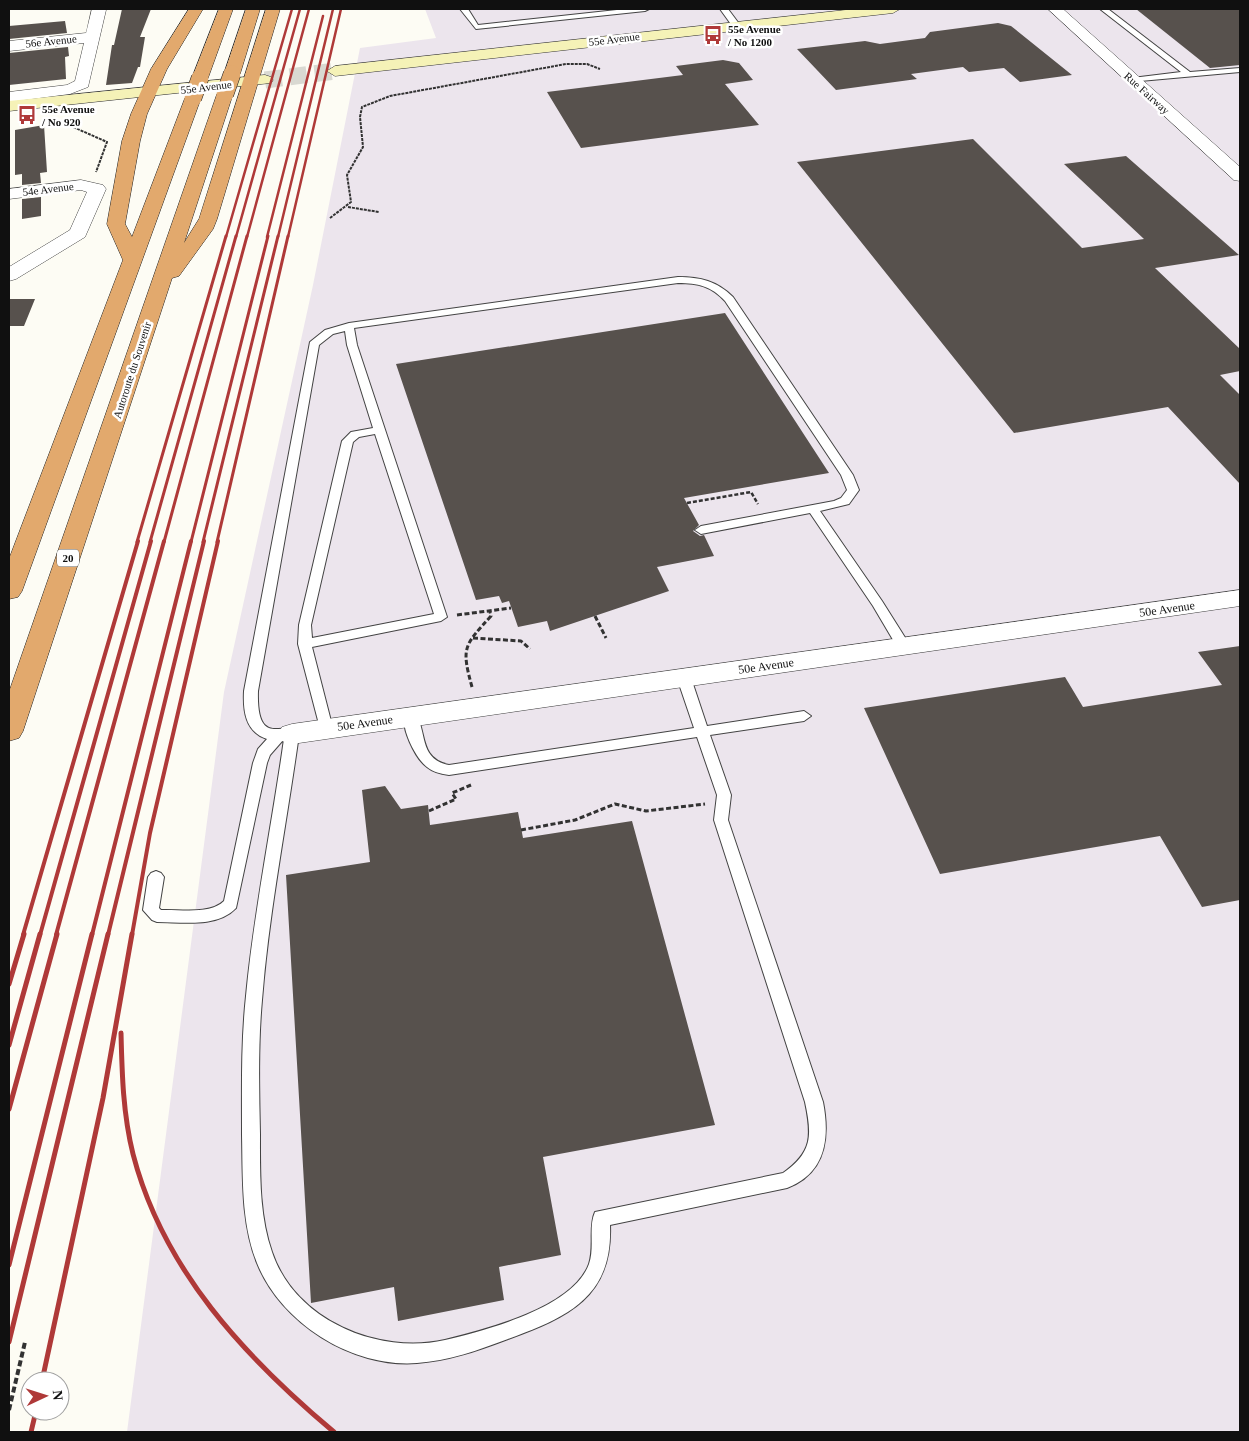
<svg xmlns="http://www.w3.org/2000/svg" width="1249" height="1441" font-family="'Times New Roman',serif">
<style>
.industrial{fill:#ece5ed}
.building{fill:#57514d}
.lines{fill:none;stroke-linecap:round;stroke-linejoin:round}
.secondary-tunnel{stroke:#d9d9d2;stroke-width:17;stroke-dasharray:17 8;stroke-linecap:butt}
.lane-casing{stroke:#434343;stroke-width:2}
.street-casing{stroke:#434343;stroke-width:1}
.secondary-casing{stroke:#323232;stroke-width:1}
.highway-casing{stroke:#212121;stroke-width:1}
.path-far3{stroke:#323232;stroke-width:2;stroke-dasharray:3 1;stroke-linecap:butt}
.path-far2{stroke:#323232;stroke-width:2.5;stroke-dasharray:4 2;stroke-linecap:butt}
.path-far1{stroke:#323232;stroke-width:3;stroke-dasharray:5 2.5;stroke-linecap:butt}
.path{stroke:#323232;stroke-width:4;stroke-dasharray:6 3;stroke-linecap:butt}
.lane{fill:#fff;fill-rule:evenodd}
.street{fill:#fff;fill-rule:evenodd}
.secondary{fill:#f5f2b7;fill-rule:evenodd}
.highway{fill:#e2a96d;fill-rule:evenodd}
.rail-far3{stroke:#af3938;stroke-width:2.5}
.rail-far2{stroke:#af3938;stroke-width:3}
.rail-far1{stroke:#af3938;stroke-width:4}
.rail{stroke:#af3938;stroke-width:5}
.highway-bridge-casing{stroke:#212121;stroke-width:18;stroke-linecap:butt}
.highway-bridge{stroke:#e2a96d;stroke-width:17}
.labels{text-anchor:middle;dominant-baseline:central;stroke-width:5;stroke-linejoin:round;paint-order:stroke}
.far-poi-label{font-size:11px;font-weight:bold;fill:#101010;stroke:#fff;text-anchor:start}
.far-street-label{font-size:11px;fill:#101010;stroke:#fff}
.shield{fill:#fff;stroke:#585858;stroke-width:1}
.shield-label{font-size:11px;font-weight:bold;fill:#101010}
.street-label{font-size:12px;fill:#101010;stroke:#fff}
</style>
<rect width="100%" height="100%" fill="#fdfcf4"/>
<path class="industrial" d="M425 9H1240V1432H127L224 692 313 285 360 48 436 38Z"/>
<path class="building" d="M122 9H151L140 37H145L140 67H138L132 83 106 85 112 45H114Z
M1136 9H1240V65L1210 68Z
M65 21 67 33 9 39V26Z
M998 23 1011 26 1072 75 1020 82 1004 68 969 72 963 67 911 74 917 79 836 90 797 49 865 41 880 44 925 38 930 32Z
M68 47 69 56 65 57 66 79 9 85V53Z
M723 60 739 63 753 80 725 84 759 125 581 148 547 92 683 75 676 66Z
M44 125 47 172 40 173 41 183 22 185V174L15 175V130Z
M973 139 1082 248 1144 239 1064 164 1126 156 1239 255 1155 268 1240 349V371L1220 375 1240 395V484L1168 407 1014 433 797 162Z
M41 197V216L22 219V199Z
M9 299H35L24 326H9Z
M725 313 829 473 684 498 699 525 693 531 700 536 704 535 714 556 657 567 669 591 550 631 547 621 518 627 509 601 502 603 499 596 476 600 396 364Z
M1240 646V900L1202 907 1160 836 940 874 864 708 1065 677 1083 707 1222 685 1198 652Z
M385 786 401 809 428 805 430 825 518 812 523 838 632 821 715 1125 543 1157 561 1255 499 1267 504 1300 398 1321 394 1287 311 1303 286 875 370 862 362 790Z"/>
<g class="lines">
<path class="secondary-tunnel" d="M265 80 335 71"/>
<g class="lane-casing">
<path id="lane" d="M460 9H468L478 25 626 9H649L645 11 476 29Z
M720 9H728L740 25 739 27H733Z
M1100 9H1108L1190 72 1240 68V72L1129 82 1128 80 1132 78 1181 72Z
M678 277C700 277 717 281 733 297L853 475 859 490 849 504 820 511 882 601 911 647 909 650H899L873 606 810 513 701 534 695 530 701 526 834 501 841 498 847 490 841 475 725 301C711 286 698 283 678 283L354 328 357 345 447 617 441 621 312 647 333 729 326 734 321 732 298 644 299 625 342 441 351 432 373 428 347 345 345 331 333 334 319 345 258 691C256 753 288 716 299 734 287 822 269 911 262 1000 258 1044 259 1089 260 1134 260 1173 259 1215 272 1252 295 1321 379 1355 445 1340 486 1330 573 1308 589 1264 595 1247 588 1227 595 1212L783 1173C813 1152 812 1135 805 1102L714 820 717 795 697 737 449 775C441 774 433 772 427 767 416 759 399 726 406 714H416C427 733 419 759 449 765L694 728 677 678 684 673 691 678 707 726 804 711 811 716 804 721 710 735 731 795 728 820 823 1102C830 1138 826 1173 787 1188L610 1225C613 1297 568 1317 508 1339 479 1350 448 1361 417 1363 352 1368 281 1323 257 1263 241 1223 243 1178 242 1135 242 1089 241 1042 246 996 254 910 272 825 284 739L270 755 267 763 236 908C217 928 183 922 157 922L152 920 143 910 148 877 151 873 156 871 161 873 164 877 159 908 161 910C179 909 210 915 224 901L253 763 258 749 267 739C245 732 243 710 244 691L310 342 325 330 349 323ZM375 434 434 614 312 638 311 625 353 442 359 437Z"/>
</g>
<g class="street-casing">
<path id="street" d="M92 9 106 10 88 87 70 94 9 102V92L67 85 75 81 84 43 9 51V41L86 33Z
M1048 9H1063L1240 167V181L1234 180Z
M81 180 103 185 106 189 85 237 16 279 9 281V267L70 230 87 192 81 190 9 199V189Z
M1240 590V606L292 744 282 741 278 734 282 727 292 724Z"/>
</g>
<g class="secondary-casing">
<path id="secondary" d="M855 9H900L893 13 335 76 327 71 335 66Z
M265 75 271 77 273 80 271 83 9 111V101Z"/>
</g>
<g class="highway-casing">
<path id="highway" d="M189 9H203L167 69 147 114 140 141 125 224 132 237 185 98 193 93 201 98 22 591 18 597 9 599V559L123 260 107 224 122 141 131 114 151 69Z
M219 9H233L208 78 206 81H194L192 78Z
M246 9H260L240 74 232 79 224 74Z
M266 9H280L217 219 213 229 179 276 172 278 23 731 19 738 9 741V692L217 94 225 89 233 94 184 243 199 219Z"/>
</g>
<path class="path-far3" d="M55 119 107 142 96 172
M348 207 379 212
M330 218 351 202 347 175 363 147 360 117 362 107 390 96 566 64H587L600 69"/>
<path class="path-far2" d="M687 503 751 492 758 504"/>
<path class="path-far1" d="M457 615 511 608
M595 616 606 638
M473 638 521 641 530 649
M472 687C461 647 464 646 491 616L490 612
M429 811 456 799 452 793 471 785
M521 830 575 820 615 804 646 811 705 804"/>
<path class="path" d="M9 1410 25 1342"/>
<use href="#lane" class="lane"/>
<use href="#street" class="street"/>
<use href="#secondary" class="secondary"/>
<use href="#highway" class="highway"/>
<path class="rail-far3" d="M226 237 292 9
M236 237 300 9
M247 237 309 9
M267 237 323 16
M278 237 333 9
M288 237 341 9"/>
<path class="rail-far2" d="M137 542 226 236
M150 542 236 236
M164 542 247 236
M191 542 268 236
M203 542 278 236
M217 542 288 236"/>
<path class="rail-far1" d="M23 935 138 541
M40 935 151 541
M56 935 164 541
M92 935 191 541
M108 935 204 541
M132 935 150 833 218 541"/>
<path class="rail" d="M9 984 24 934
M121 1033C122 1074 123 1114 133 1154 163 1270 245 1357 334 1432
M9 1045 40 934
M9 1109 57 934
M9 1265 92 934
M9 1342 108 934
M42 1381 103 1098 132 934
M31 1432 36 1411"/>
<g class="highway-bridge-casing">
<path id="highway-bridge" d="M225 94 232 74
M193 98 200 78"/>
</g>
<use href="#highway-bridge" class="highway-bridge"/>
</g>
<defs>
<g id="bus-bare" transform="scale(1.5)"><path d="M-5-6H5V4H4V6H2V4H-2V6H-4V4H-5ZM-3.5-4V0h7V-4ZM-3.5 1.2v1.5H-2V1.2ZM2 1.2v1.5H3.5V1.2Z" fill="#af3938" stroke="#fff" stroke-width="2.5" paint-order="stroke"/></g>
</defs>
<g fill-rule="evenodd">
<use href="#bus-bare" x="713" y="35"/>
<use href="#bus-bare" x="27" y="115"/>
</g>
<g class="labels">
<g class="far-poi-label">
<text x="728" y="29">55e Avenue<tspan x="728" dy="13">/ No 1200</tspan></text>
<text x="42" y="109">55e Avenue<tspan x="42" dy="13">/ No 920</tspan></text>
</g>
<g class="far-street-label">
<text transform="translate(614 39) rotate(-7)">55e Avenue</text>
<text transform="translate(51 41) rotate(-6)">56e Avenue</text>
<text transform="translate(206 87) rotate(-7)">55e Avenue</text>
<text transform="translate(1147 93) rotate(42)">Rue Fairway</text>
<text transform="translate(48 189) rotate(-7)">54e Avenue</text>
<text transform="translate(132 370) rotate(-72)">Autoroute du Souvenir</text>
</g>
<rect class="shield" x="57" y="549.5" width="22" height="17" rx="4"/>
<g class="shield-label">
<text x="68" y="558">20</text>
</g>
<g class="street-label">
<text transform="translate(1167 609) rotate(-8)">50e Avenue</text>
<text transform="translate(766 666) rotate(-8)">50e Avenue</text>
<text transform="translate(365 723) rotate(-8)">50e Avenue</text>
</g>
</g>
<rect width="1249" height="1441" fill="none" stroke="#101010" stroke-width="20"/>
<g transform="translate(45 1396) rotate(86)"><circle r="24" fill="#ffffff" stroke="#9f9f9f"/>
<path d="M0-4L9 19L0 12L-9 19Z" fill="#af3938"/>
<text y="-8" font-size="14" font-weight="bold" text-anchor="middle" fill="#101010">N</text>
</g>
</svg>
